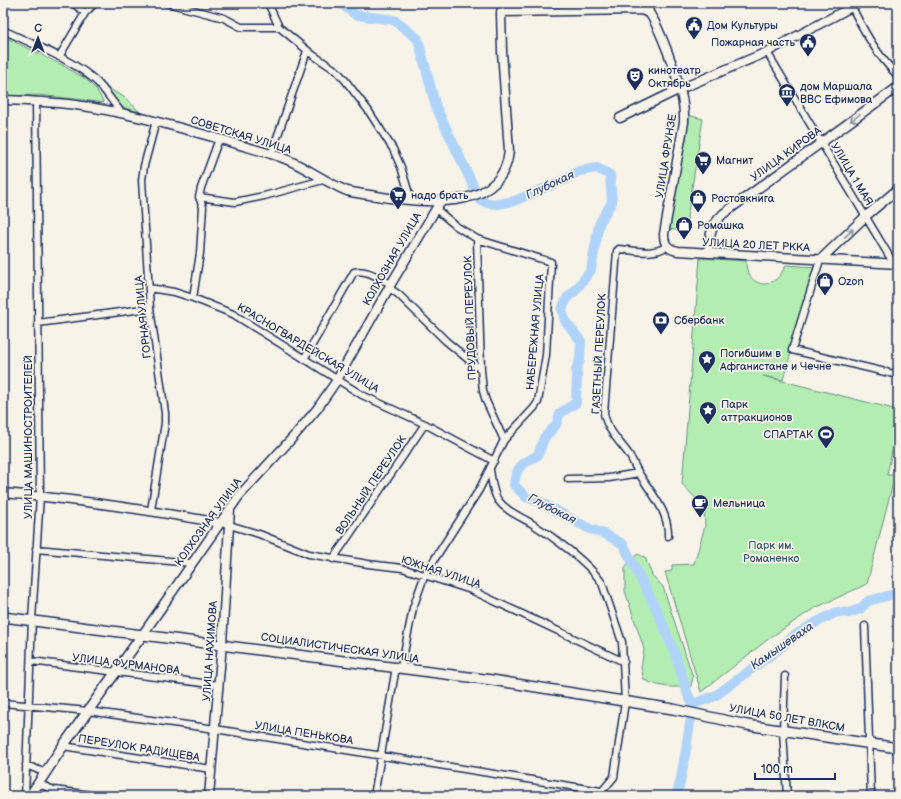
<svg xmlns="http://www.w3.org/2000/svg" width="901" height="799" font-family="'Balsamiq Sans',sans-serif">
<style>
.green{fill:#b4edb1;stroke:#688e88}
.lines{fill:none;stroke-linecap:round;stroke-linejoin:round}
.river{stroke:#b0d4f9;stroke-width:10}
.minor-casing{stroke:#1b2f5e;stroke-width:9}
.tertiary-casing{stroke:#1b2f5e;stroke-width:11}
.secondary-casing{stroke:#1b2f5e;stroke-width:12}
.minor{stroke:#f7f3e8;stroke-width:6}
.tertiary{stroke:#f7f3e8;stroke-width:8}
.secondary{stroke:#f7f3e8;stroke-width:9}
.oneway{stroke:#8991a3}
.labels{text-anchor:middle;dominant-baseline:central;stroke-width:3.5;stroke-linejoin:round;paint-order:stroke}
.poi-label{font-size:11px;fill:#1b2f5e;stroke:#f7f3e8;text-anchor:start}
.street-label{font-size:11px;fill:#1b2f5e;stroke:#f7f3e8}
.park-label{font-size:11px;fill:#3a556f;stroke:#f7f3e8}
.water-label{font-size:12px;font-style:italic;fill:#39507d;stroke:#f7f3e8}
</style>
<rect width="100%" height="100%" fill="#f7f3e8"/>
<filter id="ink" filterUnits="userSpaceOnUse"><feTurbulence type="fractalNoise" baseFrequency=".025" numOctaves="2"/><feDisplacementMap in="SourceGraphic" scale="8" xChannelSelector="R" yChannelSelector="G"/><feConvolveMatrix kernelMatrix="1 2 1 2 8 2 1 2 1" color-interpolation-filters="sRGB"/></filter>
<g filter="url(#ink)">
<path class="green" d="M3 36 62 65 86 79 96 89 104 103 76 99 38 95 3 96Z
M104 86 124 97 140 112 121 107Z
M688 115 703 119 685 231 668 229Z
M700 258 746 261C745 277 760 291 775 280 780 277 783 270 786 265L816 267 783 380 763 376 898 410V423L887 475H895L867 584 813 609 771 637 701 692 665 572 672 571V565L694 564 705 526 704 507 682 484Z
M637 554 645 557 652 575 663 587 693 677 691 686C671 688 663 688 644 680L641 668 644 649 625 591V567Z"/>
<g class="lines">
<path class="river" d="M340 3 356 15 394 20 418 39 436 107 480 200 487 203 498 204 514 201 564 180 579 171 597 168 610 175 612 202 599 224 591 270 575 291 567 298 562 309 565 321 581 341 580 361 576 369 577 375 576 403 560 413 556 425 544 438 538 455C522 464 516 466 514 485L526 497 542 503 590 529 605 534 623 544 656 609 674 651 688 695 693 704 686 749 680 783 676 796
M693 704 715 696 779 649 792 637 813 624 837 612 849 613 860 609 868 601 898 593"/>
<g class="minor-casing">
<path id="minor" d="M73 3 85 13
M167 3 224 18 241 27H279L313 55 337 71 345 80 368 110 393 149 401 167 411 200
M268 3 279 27
M501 3V12
M649 3 650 14
M850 3C863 30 877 55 898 76
M3 30C32 44 74 60 97 82 106 91 113 103 122 113
M767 52 894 264
M59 57 85 13 95 3
M271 155 307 51
M199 197 235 202 264 196 323 180
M477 239 481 370 483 391 486 401 504 440
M667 246C654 256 634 250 619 249L617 251 604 413C606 428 619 441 628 453 633 460 635 468 640 475 652 494 669 512 668 536
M820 260 792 350 898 375
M149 288 174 292 193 298 233 314 362 395 425 424 494 461
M389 288 398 294 446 341 481 370
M193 298 200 253 203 207 199 197 201 188 219 139
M38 323 150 308
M304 359 354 272C365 268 381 279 391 284
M490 470C492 480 492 491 498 500 506 511 519 516 531 523 552 536 588 562 602 583L622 642 625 702 614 777 598 796
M568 479 609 478 639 473
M151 510 165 423V413L150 308 142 180 144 166 156 121
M226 524 259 534 309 554 368 564 402 568 471 590 624 662
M36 549 192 563
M333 559 425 424
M865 626 871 796
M31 661 218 685
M401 668 413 608 425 574 479 490 504 440 534 408 538 402 546 355 551 262 477 239 456 226 436 209
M785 676 783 731 787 796
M3 703 88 711 215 729 601 791
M63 746 211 769
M26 765 46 773
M39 784 54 790 99 796
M25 796 32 620 40 496 36 101
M374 796 396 667"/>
</g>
<g class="tertiary-casing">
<path id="tertiary" d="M3 100C27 101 52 102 76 105 127 112 177 127 227 141 245 147 264 151 283 158 305 166 325 182 347 191 361 194 376 196 390 198 432 203 503 210 509 151L502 51 501 12 642 10 650 14C658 26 663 40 668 53 676 76 685 97 684 122L664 234C664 244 667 249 678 251L898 264
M620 118 680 89 767 52 859 3
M708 253C710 236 710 226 723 214L898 87
M820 260 866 216 898 189
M3 493C76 499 148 510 220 523
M143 634 239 496 295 435 317 409 337 380 391 284 440 202
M209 796 222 644 230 509"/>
</g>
<g class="secondary-casing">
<path id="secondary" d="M3 617 492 680 673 709 747 725 898 748
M30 796 63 746 143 634"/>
</g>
<use href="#minor" class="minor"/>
<use href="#tertiary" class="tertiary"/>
<use href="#secondary" class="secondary"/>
</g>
<defs><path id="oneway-shaft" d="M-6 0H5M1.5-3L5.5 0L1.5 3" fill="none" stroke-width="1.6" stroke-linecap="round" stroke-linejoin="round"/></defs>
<g class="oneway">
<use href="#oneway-shaft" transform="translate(855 118) rotate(144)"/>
<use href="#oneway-shaft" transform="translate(849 233) rotate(-44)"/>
</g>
</g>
<defs>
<g id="civic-pin" transform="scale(0.9)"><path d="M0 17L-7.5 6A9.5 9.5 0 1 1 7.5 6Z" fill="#1b2f5e" stroke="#f7f3e8"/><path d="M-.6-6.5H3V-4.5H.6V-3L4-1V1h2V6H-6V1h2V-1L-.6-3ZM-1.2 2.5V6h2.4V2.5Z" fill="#fff"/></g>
<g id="theatre-pin" transform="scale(0.9)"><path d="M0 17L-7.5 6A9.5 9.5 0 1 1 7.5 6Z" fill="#1b2f5e" stroke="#f7f3e8"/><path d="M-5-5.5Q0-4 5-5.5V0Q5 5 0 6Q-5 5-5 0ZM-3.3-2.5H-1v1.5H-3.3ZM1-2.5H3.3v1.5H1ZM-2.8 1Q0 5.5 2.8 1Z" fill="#fff"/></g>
<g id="museum-pin" transform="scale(0.9)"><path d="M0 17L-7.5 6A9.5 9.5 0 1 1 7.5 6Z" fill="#1b2f5e" stroke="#f7f3e8"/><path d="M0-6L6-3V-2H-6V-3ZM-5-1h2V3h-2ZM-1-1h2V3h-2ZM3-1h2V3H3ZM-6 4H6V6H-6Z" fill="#fff"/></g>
<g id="supermarket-pin" transform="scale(0.9)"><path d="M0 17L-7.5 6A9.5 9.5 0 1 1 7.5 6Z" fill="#1b2f5e" stroke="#f7f3e8"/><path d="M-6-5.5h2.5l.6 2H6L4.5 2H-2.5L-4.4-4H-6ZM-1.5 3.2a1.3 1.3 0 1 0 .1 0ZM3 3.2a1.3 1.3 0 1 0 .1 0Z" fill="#fff"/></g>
<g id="shop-pin" transform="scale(0.9)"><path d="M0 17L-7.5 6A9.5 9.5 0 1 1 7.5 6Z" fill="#1b2f5e" stroke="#f7f3e8"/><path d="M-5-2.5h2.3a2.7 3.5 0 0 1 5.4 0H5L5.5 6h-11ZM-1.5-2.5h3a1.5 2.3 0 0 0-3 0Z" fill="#fff"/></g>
<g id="bank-pin" transform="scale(0.9)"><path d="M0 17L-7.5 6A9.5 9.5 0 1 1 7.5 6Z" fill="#1b2f5e" stroke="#f7f3e8"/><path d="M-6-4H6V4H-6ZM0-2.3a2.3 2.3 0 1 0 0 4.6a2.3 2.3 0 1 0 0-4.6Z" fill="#fff"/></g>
<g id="sight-pin" transform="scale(0.9)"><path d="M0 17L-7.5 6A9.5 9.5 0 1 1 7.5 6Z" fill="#1b2f5e" stroke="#f7f3e8"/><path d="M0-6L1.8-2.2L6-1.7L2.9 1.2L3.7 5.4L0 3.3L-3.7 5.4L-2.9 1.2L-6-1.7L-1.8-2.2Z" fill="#fff"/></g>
<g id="stadium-pin" transform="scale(0.9)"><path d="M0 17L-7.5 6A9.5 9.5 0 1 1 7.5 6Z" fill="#1b2f5e" stroke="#f7f3e8"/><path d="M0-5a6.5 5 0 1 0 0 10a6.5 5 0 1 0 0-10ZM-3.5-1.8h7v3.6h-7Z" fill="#fff"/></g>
<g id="cafe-pin" transform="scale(0.9)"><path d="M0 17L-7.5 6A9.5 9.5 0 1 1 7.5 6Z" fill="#1b2f5e" stroke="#f7f3e8"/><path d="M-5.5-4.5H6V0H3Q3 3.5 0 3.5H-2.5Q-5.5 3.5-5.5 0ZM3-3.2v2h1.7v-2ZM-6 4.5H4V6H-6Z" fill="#fff"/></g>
</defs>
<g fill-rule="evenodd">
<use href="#civic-pin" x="694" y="25"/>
<use href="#civic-pin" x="808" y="42"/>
<use href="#theatre-pin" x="635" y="76"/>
<use href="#museum-pin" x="787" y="92"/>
<use href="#supermarket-pin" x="703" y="160"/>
<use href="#supermarket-pin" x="398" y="195"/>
<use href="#shop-pin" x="698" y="198"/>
<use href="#shop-pin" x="684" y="225"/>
<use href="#shop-pin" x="825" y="281"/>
<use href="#bank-pin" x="661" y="320"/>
<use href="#sight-pin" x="707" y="359"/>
<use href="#sight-pin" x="708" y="410"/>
<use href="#stadium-pin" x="826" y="434"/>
<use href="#cafe-pin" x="700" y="503"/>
</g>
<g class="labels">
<g class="poi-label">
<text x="707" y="25">Дом Культуры</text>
<text x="795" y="42" text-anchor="end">Пожарная часть</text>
<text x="648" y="70">кинотеатр<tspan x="648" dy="13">Октябрь</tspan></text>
<text x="800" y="86">дом Маршала<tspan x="800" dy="13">ВВС Ефимова</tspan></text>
<text x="716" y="160">Магнит</text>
<text x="411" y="195">надо брать</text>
<text x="711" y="198">Ростовкнига</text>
<text x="697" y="225">Ромашка</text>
<text x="838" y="281">Ozon</text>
<text x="674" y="320">Сбербанк</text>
<text x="720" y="353">Погибшим в<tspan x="720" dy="13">Афганистане и Чечне</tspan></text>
<text x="721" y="404">Парк<tspan x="721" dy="13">аттракционов</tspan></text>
<text x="813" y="434" text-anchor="end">СПАРТАК</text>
<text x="713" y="503">Мельница</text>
</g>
<g class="street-label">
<text transform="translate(241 135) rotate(17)">СОВЕТСКАЯ УЛИЦА</text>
<text transform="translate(786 154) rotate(-36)">УЛИЦА КИРОВА</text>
<text transform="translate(666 156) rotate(-81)">УЛИЦА ФРУНЗЕ</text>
<text transform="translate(852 174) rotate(59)">УЛИЦА 1 МАЯ</text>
<text transform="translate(756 245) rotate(3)">УЛИЦА 20 ЛЕТ РККА</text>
<text transform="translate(392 259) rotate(-60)">КОЛХОЗНАЯ УЛИЦА</text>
<text transform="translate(143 317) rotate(-96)">ГОРНАЯ УЛИЦА</text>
<text transform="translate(470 318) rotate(-92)">ПРУДОВЫЙ ПЕРЕУЛОК</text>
<text transform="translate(535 332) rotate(-85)">НАБЕРЕЖНАЯ УЛИЦА</text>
<text transform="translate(308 348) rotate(31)">КРАСНОГВАРДЕЙСКАЯ УЛИЦА</text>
<text transform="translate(599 354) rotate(-87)">ГАЗЕТНЫЙ ПЕРЕУЛОК</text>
<text transform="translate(28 437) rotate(-90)">УЛИЦА МАШИНОСТРОИТЕЛЕЙ</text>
<text transform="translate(371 485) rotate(-56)">ВОЛЬНЫЙ ПЕРЕУЛОК</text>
<text transform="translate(208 522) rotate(-54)">КОЛХОЗНАЯ УЛИЦА</text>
<text transform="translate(441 572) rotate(18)">ЮЖНАЯ УЛИЦА</text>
<text transform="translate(340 648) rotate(8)">СОЦИАЛИСТИЧЕСКАЯ УЛИЦА</text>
<text transform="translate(210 651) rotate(-86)">УЛИЦА НАХИМОВА</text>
<text transform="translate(126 664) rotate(7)">УЛИЦА ФУРМАНОВА</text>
<text transform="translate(787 718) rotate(10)">УЛИЦА 50 ЛЕТ ВЛКСМ</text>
<text transform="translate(304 733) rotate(9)">УЛИЦА ПЕНЬКОВА</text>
<text transform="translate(139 748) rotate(9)">ПЕРЕУЛОК РАДИЩЕВА</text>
</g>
<g class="park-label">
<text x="771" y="545">Парк им.<tspan x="771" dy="13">Романенко</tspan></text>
</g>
<g class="water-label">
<text transform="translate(550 185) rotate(-25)">Глубокая</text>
<text transform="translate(552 509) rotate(27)">Глубокая</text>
<text transform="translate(782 646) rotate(-35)">Камышеваха</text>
</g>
</g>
<rect width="901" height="799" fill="none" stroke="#f7f3e8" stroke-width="16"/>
<rect x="8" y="8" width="885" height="783" fill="none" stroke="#1b2f5e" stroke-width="1.5" filter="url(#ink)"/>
<g transform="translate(38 38)" stroke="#f7f3e8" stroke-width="3" paint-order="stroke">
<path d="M0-3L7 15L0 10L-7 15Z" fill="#1b2f5e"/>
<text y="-6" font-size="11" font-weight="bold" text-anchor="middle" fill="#1b2f5e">С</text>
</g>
<path d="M755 773v6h80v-6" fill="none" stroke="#1b2f5e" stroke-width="2"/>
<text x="761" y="773" font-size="12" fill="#1b2f5e" stroke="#f7f3e8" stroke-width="3" paint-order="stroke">100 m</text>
</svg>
